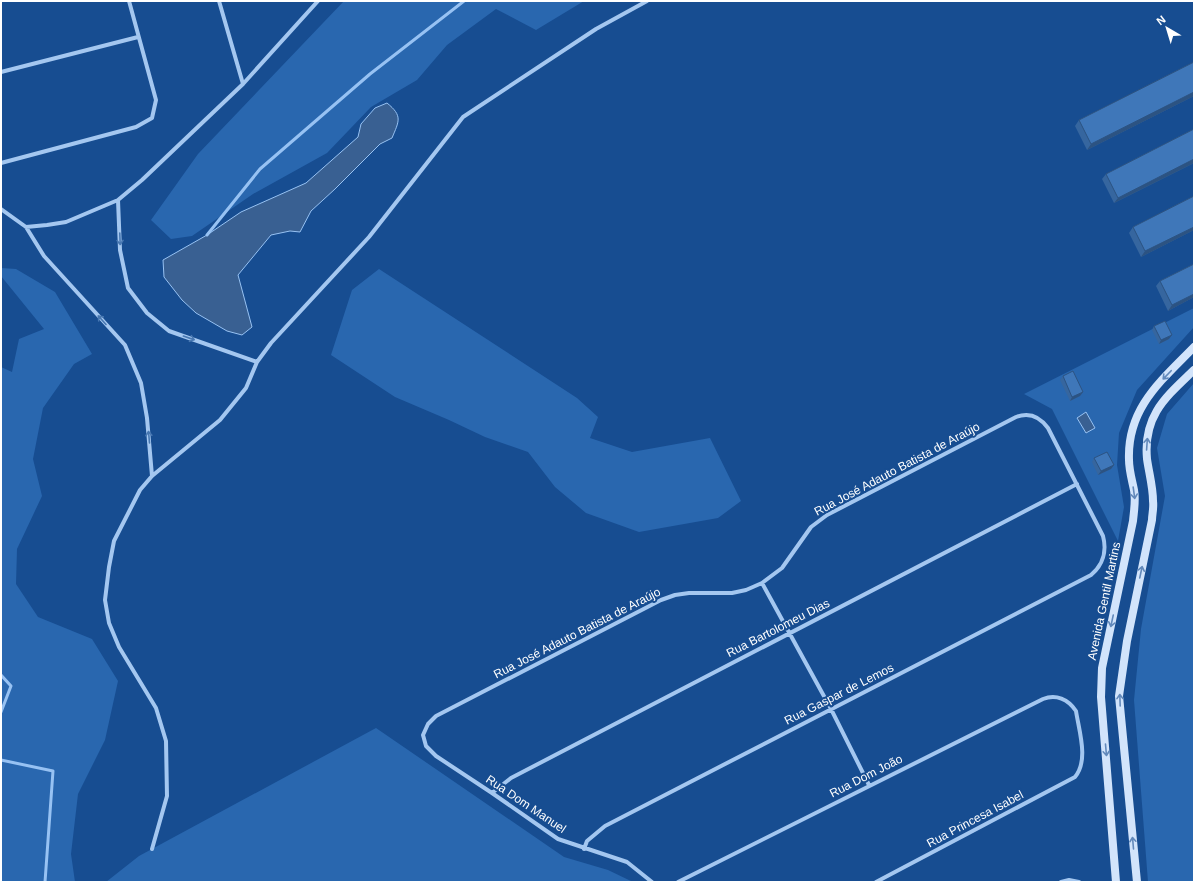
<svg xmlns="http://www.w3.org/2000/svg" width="1195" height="883" font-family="Arial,sans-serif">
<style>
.green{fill:#2967af}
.water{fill:#396092;stroke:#97c2f3}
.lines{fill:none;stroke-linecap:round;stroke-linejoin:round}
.stream{stroke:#97c2f3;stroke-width:3}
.street{stroke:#a4c7f0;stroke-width:4}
.secondary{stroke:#d2e4fb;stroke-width:8}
.wall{fill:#36669f}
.shaded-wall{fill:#2c5382}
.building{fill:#3f77b9;stroke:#2c5382}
.oneway{stroke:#4878b2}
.oneway2{stroke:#6289bb}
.labels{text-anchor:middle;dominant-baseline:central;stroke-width:4;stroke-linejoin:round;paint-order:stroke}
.street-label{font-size:12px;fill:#fff;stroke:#174d91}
</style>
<rect width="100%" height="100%" fill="#174d91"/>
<path class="green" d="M344 1H584L536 30 496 9 447 45 417 80 371 107 327 153 253 194 192 236 171 239 151 220 198 154Z
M1 268 16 269 55 292 92 354 74 364 43 408 33 459 42 496 17 549 16 584 38 617 92 639 118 681 105 740 78 794 71 854 75 882H1V367L12 372 19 339 44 329 1 276Z
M379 269 577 398 598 417 590 438 632 452 710 438 741 501 718 518 639 532 586 513 555 487 528 452 485 437 449 420 395 397 331 355 352 290Z
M1194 308V327L1137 390 1119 433 1117 465 1124 507 1118 541 1052 409 1024 394Z
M1194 383V882H1148L1134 700 1141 629 1165 496 1157 448 1167 414Z
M376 728 564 857 608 870 633 882H106L139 856Z"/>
<path class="water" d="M387 103C403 116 399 121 392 138L380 144 335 189 311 211 300 232 290 231 271 235 238 275 252 327 242 335 227 331 196 313 182 300 164 277 163 260 207 235 241 212 306 183 358 137 361 124 375 108Z
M1086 412 1095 428 1086 433 1077 418Z"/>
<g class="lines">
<path class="stream" d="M207 235 260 169 370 74 464 1
M1 675 11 686 1 712
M1 760 53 771 45 882"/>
<path class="street" d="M219 1 243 84
M1 72 138 37
M1 163 136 127 152 118 156 100 129 1
M118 200 120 250 128 288 147 313 169 331 257 362
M1 209 26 227 44 256 125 345 141 383 147 418 152 476
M26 227 47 225 66 222 118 200 142 180 243 84 318 1
M762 583 831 709 869 785
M492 793 511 778 1077 484
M152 849 167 796 166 741 156 708 119 647 109 623 105 600 109 567 114 541 140 490 152 476 220 420 246 388 257 362 271 343 369 237 463 117 596 29 647 1
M584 849 587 841 605 826 1091 575C1103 565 1107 551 1103 536L1048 428C1040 417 1029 412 1016 417L827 515 811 527 782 568 762 583 746 590 732 593H689L675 595 661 600 436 716 428 724 423 735 426 746 436 756 492 793 558 839 627 862 652 882
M678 882 1043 699C1056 694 1068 699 1076 711 1079 731 1089 760 1075 777L876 882
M1061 882 1069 880 1079 882"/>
<path class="secondary" d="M1116 882 1101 697 1102 668 1133 521C1134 510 1136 500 1134 490 1132 480 1129 470 1129 460 1127 408 1161 381 1194 347
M1137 882 1119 696 1127 641 1152 520C1152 514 1154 508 1153 501 1153 487 1149 473 1147 459 1143 415 1166 397 1194 370"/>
</g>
<path class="wall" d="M1194 62V96L1087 150 1075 126 1079 120Z
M1194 129V163L1114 203 1102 179 1106 174Z
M1194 196V230L1141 257 1129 233 1133 227Z
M1194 264V297L1168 311 1156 286 1160 281Z
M1154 326 1169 339 1159 344 1152 330Z
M1063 376 1083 392 1080 396 1070 401 1060 380Z
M1094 458 1114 465 1111 469 1098 475 1092 462Z"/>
<path class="shaded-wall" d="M1194 92V96L1087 150 1091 144Z
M1194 159V163L1114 203 1118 198Z
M1194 227V230L1141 257 1145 251Z
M1194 294V297L1168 311 1172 305Z
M1172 335 1169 339 1159 344 1161 340Z
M1083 392 1080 396 1070 401 1072 397Z
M1114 465 1111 469 1098 475 1101 471Z"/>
<path class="building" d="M1194 62V92L1091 144 1079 120Z
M1194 129V159L1118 198 1106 174Z
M1194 196V227L1145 251 1133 227Z
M1194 264V294L1172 305 1160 281Z
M1165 321 1172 335 1161 340 1154 326Z
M1073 371 1083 392 1072 397 1063 376Z
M1107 452 1114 465 1101 471 1094 458Z"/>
<defs><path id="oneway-shaft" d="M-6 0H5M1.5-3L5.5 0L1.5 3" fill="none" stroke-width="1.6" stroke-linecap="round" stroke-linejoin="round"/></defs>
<g class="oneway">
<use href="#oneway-shaft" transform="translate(120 239) rotate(88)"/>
<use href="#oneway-shaft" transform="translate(102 320) rotate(-132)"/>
<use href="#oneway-shaft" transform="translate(189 338) rotate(19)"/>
<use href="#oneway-shaft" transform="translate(149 437) rotate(-95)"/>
</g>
<g class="oneway2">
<use href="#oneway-shaft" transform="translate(1167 375) rotate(134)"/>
<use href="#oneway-shaft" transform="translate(1147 444) rotate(-86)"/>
<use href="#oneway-shaft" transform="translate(1134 493) rotate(82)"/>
<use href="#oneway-shaft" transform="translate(1141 572) rotate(-78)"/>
<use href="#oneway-shaft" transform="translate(1112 621) rotate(102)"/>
<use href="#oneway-shaft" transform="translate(1120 700) rotate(-92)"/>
<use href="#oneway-shaft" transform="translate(1106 750) rotate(85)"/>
<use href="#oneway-shaft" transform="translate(1133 843) rotate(-95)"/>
</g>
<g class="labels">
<g class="street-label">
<text transform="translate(897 469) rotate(-28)">Rua José Adauto Batista de Araújo</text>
<text transform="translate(1104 601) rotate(-78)">Avenida Gentil Martins</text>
<text transform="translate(778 628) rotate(-27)">Rua Bartolomeu Dias</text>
<text transform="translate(577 633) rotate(-27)">Rua José Adauto Batista de Araújo</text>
<text transform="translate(839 694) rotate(-27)">Rua Gaspar de Lemos</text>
<text transform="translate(866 776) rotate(-27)">Rua Dom João</text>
<text transform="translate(526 804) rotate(34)">Rua Dom Manuel</text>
<text transform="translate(975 819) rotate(-28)">Rua Princesa Isabel</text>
</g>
</g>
<rect width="1195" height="883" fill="none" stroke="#ffffff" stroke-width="4"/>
<g transform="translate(1167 28) rotate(322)" stroke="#174d91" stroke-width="3" paint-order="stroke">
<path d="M0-3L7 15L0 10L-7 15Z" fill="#ffffff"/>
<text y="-6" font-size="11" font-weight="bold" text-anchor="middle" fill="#ffffff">N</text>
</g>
</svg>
